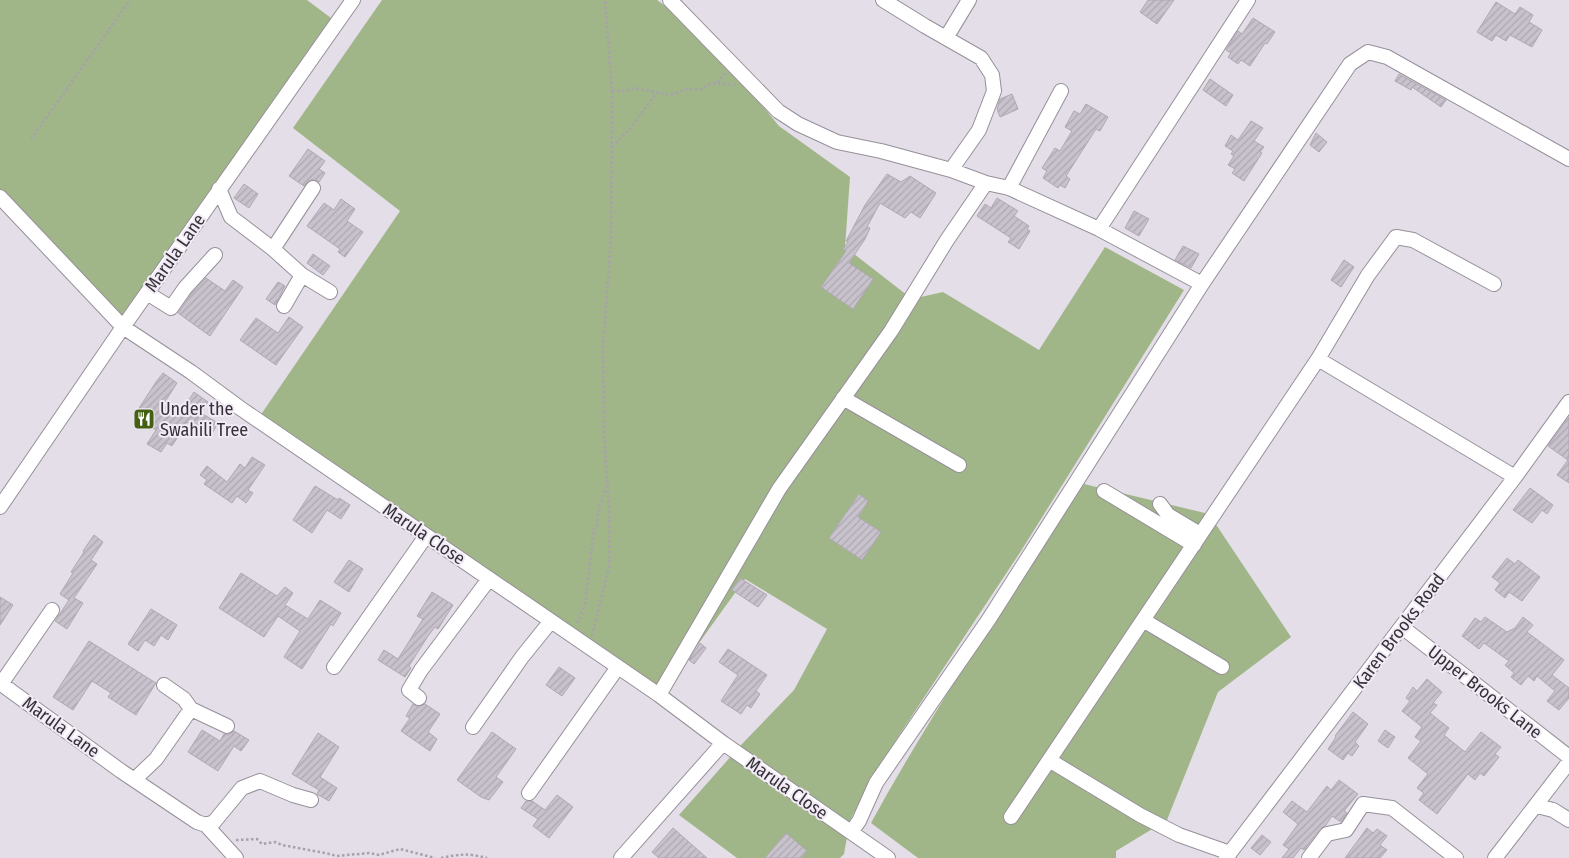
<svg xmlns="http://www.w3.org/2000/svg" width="1569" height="858" font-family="'Fira Sans Condensed',sans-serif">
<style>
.grass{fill:#a1b688}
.building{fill:url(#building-hatch);stroke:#b0a9b4}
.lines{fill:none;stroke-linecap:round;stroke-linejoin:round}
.minor-casing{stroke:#96909a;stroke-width:16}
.path{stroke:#a6a1aa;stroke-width:2.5;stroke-dasharray:2.5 2.5;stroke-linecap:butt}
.minor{stroke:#fff;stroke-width:14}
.labels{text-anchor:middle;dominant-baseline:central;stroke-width:4;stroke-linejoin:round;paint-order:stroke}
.street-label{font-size:18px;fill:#343236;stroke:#f2ebf7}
.poi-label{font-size:18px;fill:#343236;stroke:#f2ebf7;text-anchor:start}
</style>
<defs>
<pattern id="building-hatch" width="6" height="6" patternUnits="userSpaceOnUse" patternTransform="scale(1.25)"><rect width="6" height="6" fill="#c8c2cd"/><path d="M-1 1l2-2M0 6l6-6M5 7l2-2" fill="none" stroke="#aca7b1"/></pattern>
</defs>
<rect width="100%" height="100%" fill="#e4dee9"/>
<path class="grass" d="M0 0H307L331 18 118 322 0 201Z
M382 0H657L672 11 735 73 779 126 850 177 845 247 912 299 943 292 1039 350 1105 247 1184 290 1021 551 882 761 850 820 844 854 840 858H737L679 815 741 745 794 690 827 629 745 579 663 693 260 416 400 211 293 128Z
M1084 484 1209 514 1291 637 1218 692 1167 820 1116 851V858H918L871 823C935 706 1011 595 1084 484Z"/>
<path class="building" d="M1148 0H1174L1157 24 1140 12Z
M1496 2 1515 14 1520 7 1533 15 1529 22 1542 30 1532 47 1510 35 1506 41 1496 35 1492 41 1477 32Z
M1253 18 1275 32 1267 44 1265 43 1250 66 1241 60 1238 64 1228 57 1231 53 1226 50 1238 31 1242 34Z
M1399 74 1446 100 1441 107 1412 87 1411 90 1395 81Z
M1210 79 1233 95 1226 106 1203 90Z
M1012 94 1018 109 1000 117 997 109 1000 99Z
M1086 104 1108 117 1100 131 1096 129 1066 176 1070 179 1065 188 1060 185 1058 188 1043 178 1047 171 1042 168 1055 148 1060 151 1072 131 1065 127 1074 111 1080 114Z
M1251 121 1263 128 1254 141 1264 147 1260 152 1262 153 1244 181 1232 173 1235 169 1228 165 1234 156 1231 154 1233 151 1225 146 1231 135 1238 140Z
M1316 133 1327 142 1319 152 1310 145Z
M308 149 325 161 319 169 325 173 319 182 314 179 310 180 304 186 289 176Z
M887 174 901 182 910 176 936 193 920 218 911 212 905 218 880 203 867 227 870 228 865 239 849 263 873 279 853 309 821 287 846 251 843 249 848 242 846 241 865 205Z
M244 184 258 194 249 208 234 198Z
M997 198 1018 211 1014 216 1029 226 1027 229 1030 231 1019 249 1008 242 1011 238 977 216 985 204 991 208Z
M341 199 355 209 347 221 363 232 345 257 338 252 340 249 307 226 324 203 334 210Z
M1134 211 1149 219 1139 236 1125 228Z
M1183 246 1199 254 1191 268 1175 260Z
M313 254 330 266 323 275 307 263Z
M1344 260 1354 267 1341 287 1331 280Z
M206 278 225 291 233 280 243 287 210 336 178 313 192 293Z
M278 282 285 286 275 305 266 299Z
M289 317 303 327 276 365 240 340 256 318 278 333Z
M163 373 177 383 163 405 179 415 194 392 208 402 201 413 218 423 210 437 187 422 172 446 167 443 161 452 147 444 156 430 134 416 156 382Z
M1569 417V483L1557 475 1568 460 1548 446Z
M252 457 265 465 248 490 253 493 246 503 237 496 232 503 204 484 207 480 200 475 207 466 227 482 240 464 245 468Z
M315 486 338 500 339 498 350 505 341 519 327 510 312 533 293 520Z
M1530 488 1553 505 1547 514 1542 510 1532 523 1513 510Z
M859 494 868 501 858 517 881 532 862 560 829 538Z
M94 535 103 542 91 560 97 564 74 598 83 603 67 629 55 621 69 600 60 594 73 573 71 572 84 552 83 551Z
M1507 558 1515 564 1518 560 1540 577 1522 601 1509 592 1505 598 1495 590 1500 583 1492 577Z
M349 560 363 569 349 592 334 582Z
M241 573 277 596 285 587 293 593 285 605 308 619 320 600 341 613 333 626 331 624 302 669 284 657 300 631 278 616 264 637 219 608Z
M740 578 767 595 758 607 732 590Z
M432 592 453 605 438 629 435 627 428 636 409 666 411 668 405 677 378 660 384 650 398 659 423 619 417 616Z
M0 597 13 605 0 625Z
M151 609 177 625 168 640 161 635 154 646 145 640 138 651 128 644Z
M1485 617 1507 632 1515 628 1523 617 1533 625 1527 632 1564 660 1552 675 1569 688V698L1559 710 1547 701 1555 691 1537 676 1534 681 1528 676 1521 685 1511 677 1514 673 1505 665 1509 661 1484 643 1479 649 1462 636 1475 618 1481 622Z
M89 641 156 683 136 715 108 697 111 693 92 681 73 710 53 697Z
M700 643 706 648 694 664 689 660Z
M728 649 767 675 756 691 760 694 751 708 747 705 741 714 721 701 738 675 719 662Z
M559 667 575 678 562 696 546 685Z
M1427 679 1442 692 1433 703 1437 705 1430 713 1449 728 1444 735 1465 752 1481 732 1501 747 1495 754 1499 757 1484 776 1480 773 1475 780 1468 774 1437 814 1419 800 1424 793 1417 788 1428 774 1408 758 1421 741 1415 737 1422 727 1402 711 1410 701 1406 698 1413 687 1417 691Z
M413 704 418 707 425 704 440 714 428 732 437 739 430 751 401 731 410 718 406 716Z
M1353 712 1368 724 1355 742 1359 746 1352 756 1348 753 1343 760 1328 749 1336 737 1335 736Z
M202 730 220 741 224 734 228 735 234 731 249 740 241 751 234 746 218 771 188 752Z
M1385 730 1395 737 1388 748 1378 741Z
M492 732 516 749 496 777 503 782 489 800 481 797 457 780Z
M318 733 339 747 320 777 337 788 329 801 317 794 319 790 292 774Z
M1339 780 1358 794 1344 811 1347 813 1341 822 1332 816 1326 825 1320 829 1304 850 1301 848 1293 858H1282L1289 849 1283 845 1298 824 1283 812 1292 801 1307 812 1327 786 1331 790Z
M557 795 573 807 549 838 533 826 538 819 521 808 526 801H532L545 810Z
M673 828 707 858H659L652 852Z
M1367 828 1373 833 1377 829 1387 836 1380 845 1387 850 1380 858H1345Z
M786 833 807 851 801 858H765Z
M1262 835 1271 842 1260 855 1251 848Z"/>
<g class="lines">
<g class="minor-casing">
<path id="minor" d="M670 0 778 111 798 124 837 142 881 151 951 170 986 183 1009 188 1099 229 1202 284
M883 0 925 26 981 58 992 75 994 91 979 130 951 170
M946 38 969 0
M1009 188 1061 91
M219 189 231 217 273 249 302 275 330 292
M0 197 123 327 191 372 240 408 659 695 723 743
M1099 229 1248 0
M273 249 313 188
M147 293 171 308 185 288 215 255
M284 306 302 275
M1318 359 1515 477
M843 398 959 465
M1104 491 1194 545
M1160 504 1168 515 1200 534
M0 507 123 327 353 0
M1143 620 1222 667
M1402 627 1569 757
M334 667 426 536
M0 683 121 771 197 822 206 825 214 822 242 788 260 781 293 795 311 800
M1 684 52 610
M164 685 184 699 191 709 227 726
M659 695 779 489 891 331 947 240 986 183
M419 698 409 690 421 670 489 579
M473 727 522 657 551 621
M1049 760 1140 815 1179 835 1230 853
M135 779 156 759 191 709
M529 793 618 667
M1537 806 1553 810 1569 820
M1011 817 1318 359 1368 275 1396 237 1413 240 1494 284
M206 825 236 858
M851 832 859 821 876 783 989 619 1202 284 1350 64 1368 52 1387 57 1569 159
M621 858 723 743 888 858
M1226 858 1515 477 1569 402
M1309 858 1327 834 1346 830 1363 804 1392 808 1456 858
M1495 858 1569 762"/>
</g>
<path class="path" d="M718 83 736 85
M612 91H625L635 88 669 95 688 89 700 90 707 85 718 83 722 76 726 73
M31 139 130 0
M612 147 631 128 657 92
M577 623 585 605 594 529 597 525 599 506 607 487
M592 636 609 566V510L604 434 603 345 611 239 612 91 605 0
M236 840 257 839 262 844 275 842 282 845 325 853 337 856 369 853 379 855 400 849 435 858
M441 858C460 854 468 853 487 858"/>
<use href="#minor" class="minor"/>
</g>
<defs>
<g id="restaurant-square" transform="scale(1.125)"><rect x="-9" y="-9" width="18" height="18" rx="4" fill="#446113" stroke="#f2ebf7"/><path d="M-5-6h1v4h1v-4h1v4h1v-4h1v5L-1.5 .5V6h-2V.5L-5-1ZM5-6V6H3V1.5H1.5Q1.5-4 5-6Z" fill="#fff"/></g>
</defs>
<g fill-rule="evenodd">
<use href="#restaurant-square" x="144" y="419"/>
</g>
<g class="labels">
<g class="street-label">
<text transform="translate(175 253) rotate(-55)">Marula Lane</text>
<text transform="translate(424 534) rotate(34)">Marula Close</text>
<text transform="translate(1399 631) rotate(-53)">Karen Brooks Road</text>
<text transform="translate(1485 692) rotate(38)">Upper Brooks Lane</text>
<text transform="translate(61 727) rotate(36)">Marula Lane</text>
<text transform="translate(787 788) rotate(35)">Marula Close</text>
</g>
<g class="poi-label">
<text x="160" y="409">Under the<tspan x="160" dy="21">Swahili Tree</tspan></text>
</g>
</g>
</svg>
